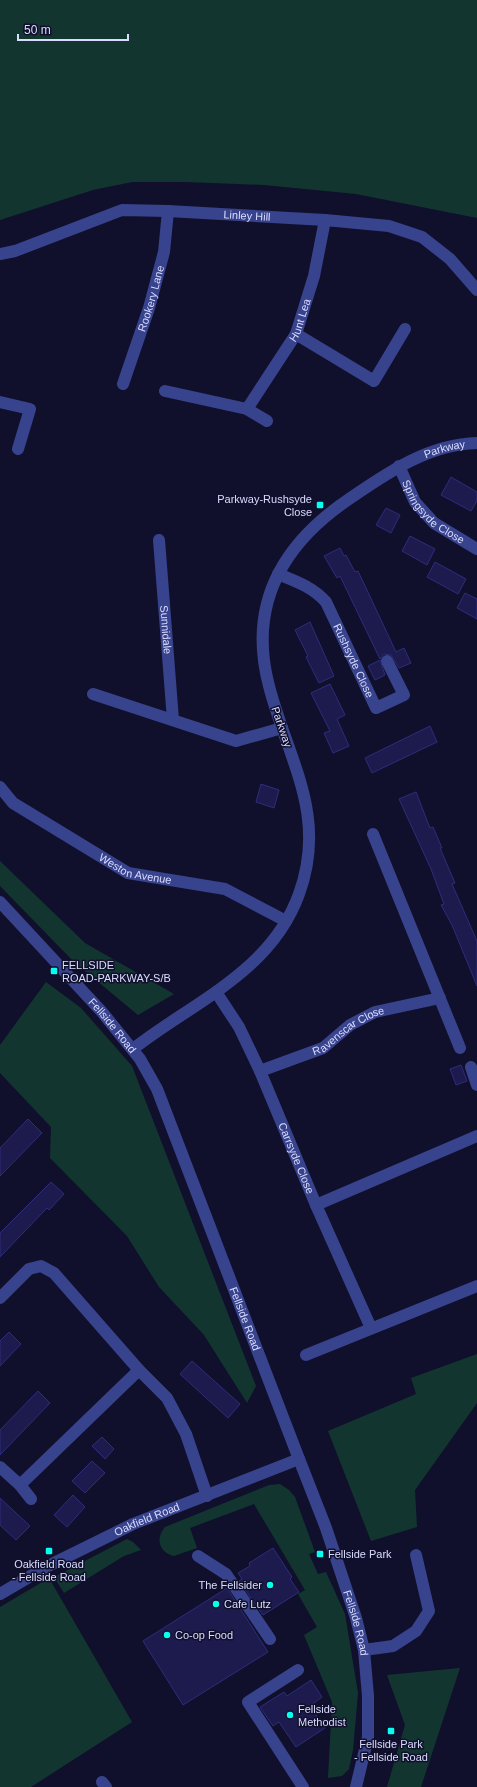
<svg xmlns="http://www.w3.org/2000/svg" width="477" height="1787" font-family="Arial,sans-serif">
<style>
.green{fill:#12362f}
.building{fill:#1d1b4e;stroke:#2e2c7b}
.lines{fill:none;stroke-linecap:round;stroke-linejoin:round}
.minor{stroke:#38438d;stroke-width:12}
.poi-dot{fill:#06ffef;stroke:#10102c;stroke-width:1.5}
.labels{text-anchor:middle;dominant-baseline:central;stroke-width:3;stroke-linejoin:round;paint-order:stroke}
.street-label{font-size:11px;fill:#dadcff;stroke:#10102c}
.poi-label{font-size:11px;fill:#dadcff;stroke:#10102c;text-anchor:start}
</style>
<rect width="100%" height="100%" fill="#10102c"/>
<path class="green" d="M0 0H477V218L356 194 264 185 186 182H132L93 190 0 220Z
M0 861 85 943 174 994 138 1015 74 962 0 886Z
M46 982 81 1008 132 1066 256 1386 247 1403 204 1335 159 1287 127 1236 50 1158 51 1127 0 1073V1045Z
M477 1354V1403L415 1490 417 1527 371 1541 328 1431 416 1394 411 1378Z
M280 1484 289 1490 295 1497 315 1552 309 1554 318 1574 326 1572 345 1614 358 1693 353 1750 349 1769 342 1776 328 1778 332 1702 304 1635 317 1627 298 1594 305 1590 254 1504 190 1528 197 1548 174 1556C159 1553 155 1538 165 1527L269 1485Z
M127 1539 133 1542 141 1550 124 1556 64 1593 54 1577Z
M49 1578 132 1722 31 1787H0V1607Z
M460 1668 421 1787H387L405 1725 387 1675Z"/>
<path class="building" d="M451 477 477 492V501L471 511 441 495Z
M386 508 400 515 391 533 376 525Z
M410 536 435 549 427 565 402 551Z
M340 548 344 556 346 555 355 572 358 571 396 652 404 648 411 663 399 668 391 655 384 654 380 659 340 576 337 578 324 556Z
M435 562 466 579 458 594 427 577Z
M465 593 477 599V619L457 608Z
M310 622 334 676 319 683 306 657 308 656 295 630Z
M380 660 385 675 375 680 368 666Z
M330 684 345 715 337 719 349 746 333 753 324 733 330 731 311 693Z
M430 726 437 742 372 773 365 758Z
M261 784 279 790 274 808 256 802Z
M416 792 430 828 433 827 442 848H440L455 883 452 884 477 941V986L452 925 441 905 444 904 431 869 399 799Z
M461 1065 467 1081 456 1085 450 1069Z
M28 1119 42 1133 0 1176V1148Z
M51 1182 64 1194 49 1210 47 1208 0 1257V1233Z
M9 1332 21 1344 0 1366V1341Z
M192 1361 240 1404 228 1418 180 1374Z
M38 1391 50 1403 0 1455V1430Z
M102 1437 114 1449 105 1459 92 1446Z
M92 1461 105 1473 85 1493 72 1481Z
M73 1495 85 1507 67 1527 54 1515Z
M0 1498 30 1526 16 1540 0 1525Z
M273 1548 292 1577 290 1579 299 1592 263 1615 239 1581 242 1579 238 1573 250 1566 249 1563Z
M227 1588 268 1652 183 1705 143 1641Z
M311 1680 322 1697 310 1706 325 1728 296 1747 279 1722 273 1726 260 1707 284 1692 287 1696Z"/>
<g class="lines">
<g class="minor">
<path id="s1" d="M0 254 15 251 122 210 168 211 325 220 389 226 422 237 450 259 477 290"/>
<path d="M296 334 374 381 405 329"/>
<path id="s2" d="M123 384 149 308 164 252 168 211"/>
<path d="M165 391 247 409 267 421"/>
<path d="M0 402 30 409 18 449"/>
<path id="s3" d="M247 409 296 334 314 276 325 220"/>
<path id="s4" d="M399 466 415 502 434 523 477 549"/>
<path id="s5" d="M159 540 173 720"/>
<path id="s6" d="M278 574C295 581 313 587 326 602L376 708 404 695 387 661"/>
<path d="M93 694 236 741 282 728"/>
<path id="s7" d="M0 787 13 803 128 873 225 889 286 921"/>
<path d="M373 834 460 1048"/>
<path id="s8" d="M0 902 102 1012 140 1059 157 1089 299 1459 326 1528 356 1618 364 1650 368 1696V1737L356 1787"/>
<path id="s9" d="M216 992 239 1027 260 1071 316 1205 371 1328"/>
<path id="s10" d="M133 1049C193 1002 271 972 299 894 328 815 288 760 269 686 247 603 284 542 352 497 390 471 430 444 477 443"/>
<path d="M471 1067 477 1085"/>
<path id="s11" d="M260 1071 323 1048 350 1025 375 1012 440 998"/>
<path d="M316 1205 477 1136"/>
<path d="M0 1298 29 1269 41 1266 54 1273 139 1370 167 1398 186 1434 207 1496"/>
<path d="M306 1355 477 1286"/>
<path d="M0 1467 20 1485 31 1499"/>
<path d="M20 1485 139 1370"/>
<path d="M198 1556 226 1574 270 1639"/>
<path id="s12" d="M0 1594 46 1567 133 1524 299 1459"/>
<path d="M364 1650 393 1646 416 1631 429 1611 416 1555"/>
<path d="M298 1670 248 1702 303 1787"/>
<path d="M102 1782 106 1787"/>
</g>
</g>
<g class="poi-dot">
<rect x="316" y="501" width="8" height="8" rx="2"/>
<rect x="50" y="967" width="8" height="8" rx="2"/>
<rect x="45" y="1547" width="8" height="8" rx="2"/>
<rect x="316" y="1550" width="8" height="8" rx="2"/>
<circle cx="270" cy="1585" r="4"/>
<circle cx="216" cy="1604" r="4"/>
<circle cx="167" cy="1635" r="4"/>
<circle cx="290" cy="1715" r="4"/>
<rect x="387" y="1727" width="8" height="8" rx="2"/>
</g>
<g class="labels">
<g class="street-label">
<text stroke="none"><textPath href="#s1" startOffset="255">Linley Hill</textPath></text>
<text stroke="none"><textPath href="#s2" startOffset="90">Rookery Lane</textPath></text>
<text stroke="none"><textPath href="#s3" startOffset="104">Hunt Lea</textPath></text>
<text stroke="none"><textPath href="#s10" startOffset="774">Parkway</textPath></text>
<text stroke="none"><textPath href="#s4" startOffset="59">Springsyde Close</textPath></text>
<text stroke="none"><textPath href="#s5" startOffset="90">Sunnidale</textPath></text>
<text stroke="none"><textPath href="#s6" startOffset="121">Rushsyde Close</textPath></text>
<text transform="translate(282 727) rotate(71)">Parkway</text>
<text stroke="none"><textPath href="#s7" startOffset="161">Weston Avenue</textPath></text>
<text stroke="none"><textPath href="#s8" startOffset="167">Fellside Road</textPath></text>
<text stroke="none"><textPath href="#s11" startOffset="98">Ravenscar Close</textPath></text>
<text stroke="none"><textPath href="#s9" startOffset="185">Carrsyde Close</textPath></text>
<text stroke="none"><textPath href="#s8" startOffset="491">Fellside Road</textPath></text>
<text stroke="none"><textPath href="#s12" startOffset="165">Oakfield Road</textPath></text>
<text stroke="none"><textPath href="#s8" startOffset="815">Fellside Road</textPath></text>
</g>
<g class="poi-label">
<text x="312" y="499" text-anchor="end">Parkway-Rushsyde<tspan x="312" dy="13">Close</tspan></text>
<text x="62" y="965">FELLSIDE<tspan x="62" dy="13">ROAD-PARKWAY-S/B</tspan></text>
<text x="328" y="1554">Fellside Park</text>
<text x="49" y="1564" text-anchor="middle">Oakfield Road<tspan x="49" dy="13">- Fellside Road</tspan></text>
<text x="262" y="1585" text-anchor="end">The Fellsider</text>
<text x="224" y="1604">Cafe Lutz</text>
<text x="175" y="1635">Co-op Food</text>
<text x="298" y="1709">Fellside<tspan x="298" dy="13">Methodist</tspan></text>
<text x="391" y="1744" text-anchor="middle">Fellside Park<tspan x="391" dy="13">- Fellside Road</tspan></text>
</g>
</g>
<path d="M18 34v6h110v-6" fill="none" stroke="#dadcff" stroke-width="2"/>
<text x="24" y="34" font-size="12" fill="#dadcff" stroke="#10102c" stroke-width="3" paint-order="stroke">50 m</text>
</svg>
